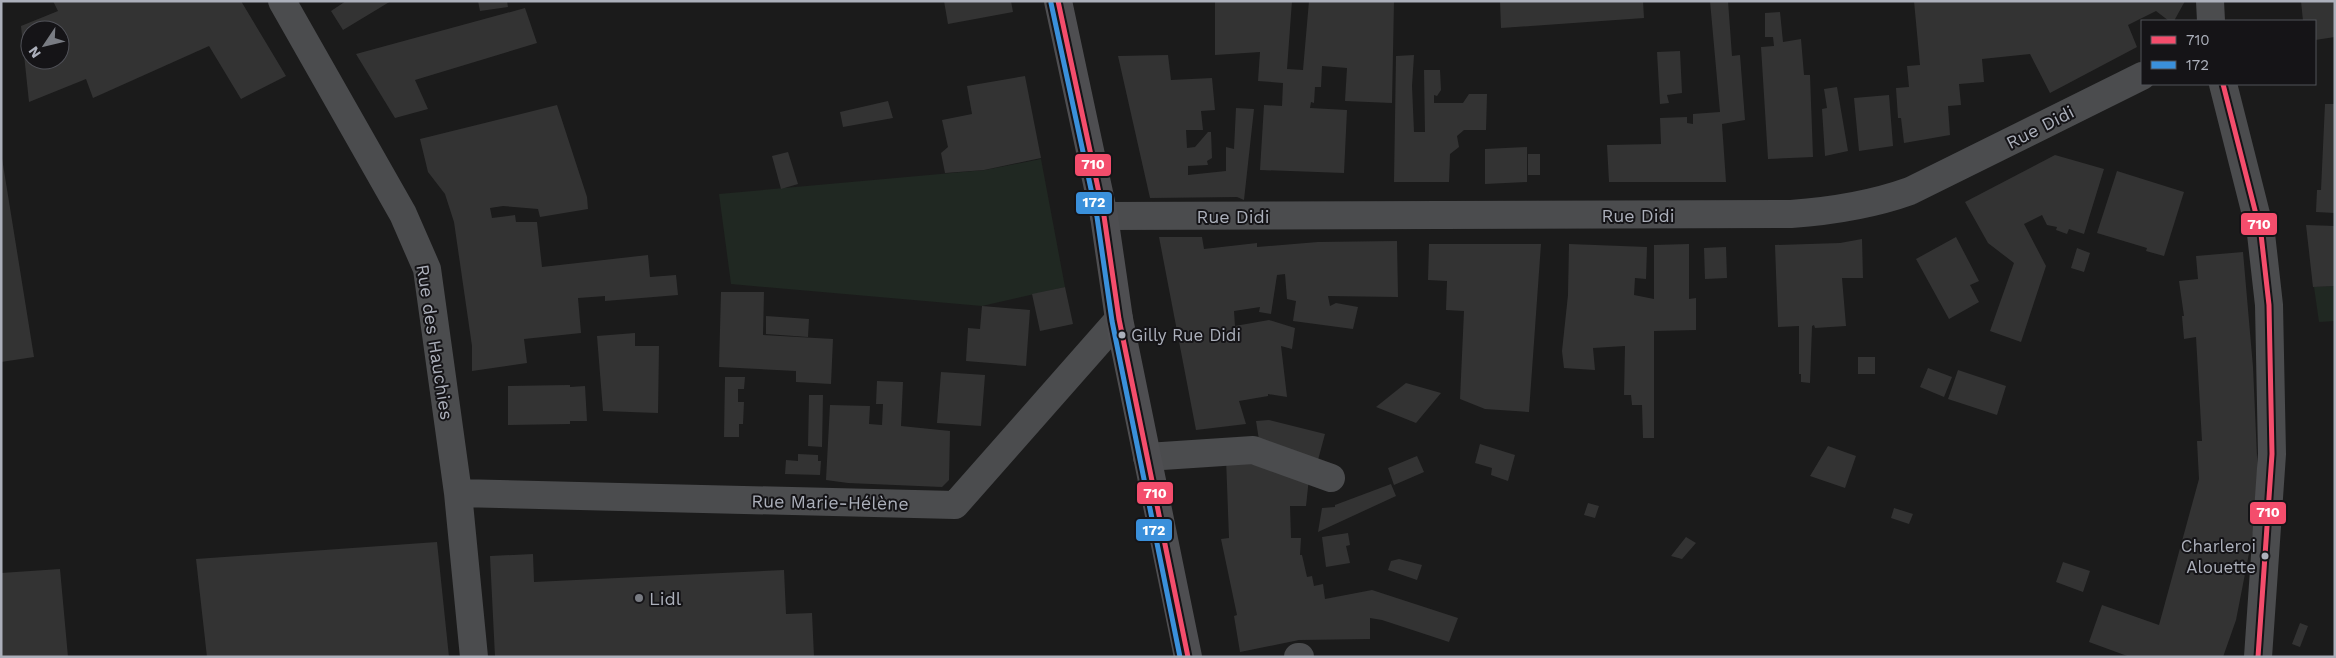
<svg xmlns="http://www.w3.org/2000/svg" width="2336" height="658" font-family="'Work Sans',sans-serif">
<style>
.green{fill:#202822}
.building{fill:#333;fill-rule:evenodd}
.lines{fill:none;stroke-linecap:round;stroke-linejoin:round}
.minor{stroke:#4b4c4e;stroke-width:28}
.major{stroke:#4e4e51;stroke-width:28}
.bus-1-casing{stroke:#151417;stroke-width:9}
.bus-2-casing{stroke:#151417;stroke-width:9}
.bus-1{stroke:#f44d6c;stroke-width:5}
.bus-2{stroke:#3a90db;stroke-width:5}
.bus-dot{fill:#acb0bb;stroke:#151417;stroke-width:2}
.poi-dot{fill:#797c83;stroke:#151417;stroke-width:2}
.labels{text-anchor:middle;dominant-baseline:central;stroke-width:4;stroke-linejoin:round;paint-order:stroke}
.bus-label{font-size:17px;fill:#acb0bb;stroke:#151417;text-anchor:start}
.street-label{font-size:18px;fill:#acb0bb;stroke:#151417}
.poi-label{font-size:18px;fill:#acb0bb;stroke:#151417;text-anchor:start}
.line-badge{stroke:#151417;stroke-width:2}
.badge-label{font-size:14px;text-anchor:middle;font-weight:bold;fill:#fff}
</style>
<rect width="100%" height="100%" fill="#1b1b1b"/>
<path class="green" d="M1041 159 1065 287 982 306 731 284 719 194 985 170Z
M2335 286V321L2319 322 2314 287Z"/>
<path class="building" d="M53 1H241L286 76 241 99 209 46 93 98 86 79 29 102 21 26 58 11ZM30 30H60V60H30Z
M346 1H391L343 30 331 11Z
M478 1H507L508 7 480 11Z
M944 1H1011L1013 12 948 24Z
M1215 1H1292L1287 69 1303 70 1309 1H1394L1392 103 1345 101 1347 68 1322 66 1321 87H1315L1314 103 1311 102 1310 108 1347 110 1344 173 1260 170 1264 105 1282 106 1283 83 1258 81 1260 52 1215 55Z
M1500 1H1643L1644 18 1501 28Z
M1710 1H1728L1732 56 1740 55 1745 120 1722 124 1726 182H1609L1607 145 1661 144 1660 118 1687 117V123L1693 124V114L1720 112Z
M1914 1H2185L2174 21H2169L2156 11 2128 25 2137 47 2050 93 2030 54 1982 59 1984 82 1959 84 1961 105 1948 106 1950 135 1904 143 1901 118H1898L1896 88 1909 87 1907 66 1920 65Z
M2301 1H2335V37L2315 40V21H2303Z
M525 8 537 43 415 80 428 109 395 118 356 54Z
M1780 12 1783 42 1801 39 1804 75H1810L1813 157 1768 159 1761 47 1774 46 1773 37H1765V13Z
M1680 51 1682 93 1667 95 1669 103 1660 104 1657 52Z
M1168 55 1171 80 1212 78 1215 110 1201 111 1203 130H1186L1187 148 1195 147 1208 132H1211L1212 158 1207 161 1208 165 1188 166V175L1226 171V147L1234 149 1236 108 1254 109 1244 200 1237 197 1150 198 1118 56Z
M1414 55 1412 86 1414 132H1425L1424 70H1440L1441 90 1437 96 1434 95V103H1463L1469 94H1487L1486 130H1464L1457 136 1459 147 1450 154 1449 182H1394L1396 56Z
M1025 76 1041 158 984 170 945 173 941 153 948 147 942 120 972 114 967 86Z
M1837 87 1848 151 1825 156 1822 109 1827 108 1824 89Z
M1889 95 1893 146 1859 151 1854 98Z
M888 101 893 118 843 127 840 112Z
M2325 104H2335V213L2316 212 2317 190H2321Z
M557 105 587 197 588 209 540 217 538 209 503 206 490 208 492 218 515 215 516 222H537L542 267 648 255 650 277 676 275 678 295 605 301V296L578 298 581 333 524 339 527 363 472 371V346L454 222 445 194 428 172 420 139Z
M1527 147V182L1485 184V149Z
M1 152 34 357 1 362Z
M788 152 798 184 781 189 772 156Z
M1528 154H1540V175H1528Z
M2055 155 2104 169 2084 234 2069 229 2067 234 2056 230 2057 227 2047 225 2042 215 2024 224 2046 266 2021 342 1990 331 2014 263 1988 243 1965 202Z
M2117 171 2184 192 2164 256 2146 251 2147 248 2097 233Z
M2306 225 2335 226V286L2313 287Z
M1159 237H1202L1204 249 1257 243V247L1318 242 1397 241 1398 297 1328 296 1330 306 1336 303 1358 307 1353 329 1293 321 1296 301 1287 299 1285 274 1277 275 1271 314 1259 312 1260 307 1234 311 1235 326 1269 320 1295 328 1292 349 1281 346 1287 397 1268 394V396L1239 401 1246 424 1196 430Z
M1956 237 1979 281 1970 285 1979 302 1949 319 1916 259Z
M1862 239 1863 278H1842L1846 326 1815 328 1814 325 1812 326 1810 383 1801 382V374H1799V326L1778 327 1775 245 1840 243Z
M1429 244H1541L1529 412 1485 409 1460 399 1464 311 1446 310 1447 281 1428 280Z
M1569 244 1647 247 1646 279 1635 278 1634 295 1654 299V245L1689 244V299L1696 298V330L1654 331V438H1643L1642 405H1632L1631 395H1624L1625 346 1593 348 1595 370 1564 368 1562 351 1568 295Z
M1726 247 1727 278 1705 279 1704 248Z
M2077 248 2090 253 2084 272 2071 268Z
M2243 252 2253 367 2259 502 2236 620 2223 657H2130L2089 642 2102 605 2159 625 2199 479 2197 441H2202L2196 337 2184 339 2182 316H2184L2179 281 2198 279 2196 256Z
M1065 287 1073 324 1040 331 1032 294Z
M721 292H764L763 335 833 339 831 384 796 382V371L719 367Z
M982 306 1030 310 1026 366 966 361 968 328 980 329Z
M766 316 809 319 808 337 766 334Z
M635 333V346H659L658 413 603 411 597 336Z
M1858 357H1875V374H1858Z
M1928 368 1952 377 1944 397 1920 387Z
M1958 370 2006 386 1997 415 1948 399Z
M941 372 985 375 981 426 937 423Z
M725 377H745L744 389H738V402H744L743 424H739V437H724Z
M877 381 903 382 901 426 950 431 949 480 942 487 848 483 826 480 830 405 870 406 869 424 882 425 883 404H876Z
M1406 383 1441 393 1416 423 1376 407Z
M570 385V387L585 386 587 421H570V424L508 425V386Z
M809 395H823L822 447 808 446Z
M1269 420 1325 434 1318 460 1259 440 1256 421Z
M1480 444 1515 455 1508 481 1491 475 1492 468 1475 463Z
M1828 446 1856 456 1845 488 1810 476Z
M798 454 818 455V461H821L820 475 785 474 786 460 798 461Z
M1417 456 1424 472 1394 485 1388 468Z
M1226 458 1309 478 1306 506H1290L1291 538H1301L1300 555H1302L1307 577 1312 576 1314 586 1323 584 1325 599 1372 590 1458 618 1449 642 1382 620 1370 618V639L1299 640 1240 652 1234 616 1237 615 1221 539 1229 538Z
M1391 484 1396 496 1318 532 1322 508 1335 507V505Z
M1588 503 1599 506 1595 518 1584 515Z
M1894 508 1913 514 1909 524 1891 518Z
M1348 533 1350 545 1346 546 1350 563 1326 567 1322 537Z
M1686 537 1696 543 1682 559 1671 556Z
M437 542 449 657H207L196 559Z
M533 554 534 582 784 570 786 614 812 613 814 657H495L490 556Z
M1399 559 1422 565 1417 580 1388 570 1391 561Z
M2063 562 2090 571 2083 592 2056 582Z
M60 569 68 657H1V573Z
M2300 623 2308 626 2300 647 2292 644Z"/>
<g class="lines">
<path class="minor" d="M282 1 403 214 427 269 458 493 474 657
M2210 1 2211 21
M2223 84 2261 234 2269 305 2272 454 2258 657
M1104 216 1791 214C1832 211 1871 205 1910 191L2142 76
M1147 457 1253 450 1331 478
M458 493 955 505 1119 319
M1298 657H1300"/>
<path class="major" d="M1058 1 1104 216 1119 319 1188 657"/>
<g class="bus-1-casing">
<path id="bus-1" d="M1058 1 1104 216 1119 319 1188 657
M2223 84 2261 234 2269 305 2272 454 2258 657"/>
</g>
<g class="bus-2-casing">
<path id="bus-2" d="M1051 3 1097 217 1112 321 1180 657"/>
</g>
<use href="#bus-1" class="bus-1"/>
<use href="#bus-2" class="bus-2"/>
</g>
<g class="bus-dot">
<circle cx="1122" cy="335" r="4.5"/>
<circle cx="2265" cy="556" r="4.5"/>
</g>
<circle class="poi-dot" cx="639" cy="598" r="5"/>
<g class="labels">
<g class="bus-label">
<text x="1131" y="335">Gilly Rue Didi</text>
<text x="2256" y="546" text-anchor="end">Charleroi<tspan x="2256" dy="21">Alouette</tspan></text>
</g>
<g class="street-label">
<text transform="translate(2040 127) rotate(-27)">Rue Didi</text>
<text x="1638" y="215">Rue Didi</text>
<text x="1233" y="216">Rue Didi</text>
<text transform="translate(435 342) rotate(81)">Rue des Hauchies</text>
<text transform="translate(830 502) rotate(1)">Rue Marie-Hélène</text>
</g>
<g class="poi-label">
<text x="649" y="598">Lidl</text>
</g>
</g>
<g class="line-badge">
<rect x="1074" y="153" width="38" height="24" rx="5" fill="#f44d6c"/>
<rect x="1075" y="191" width="38" height="24" rx="5" fill="#3a90db"/>
<rect x="2240" y="212" width="38" height="24" rx="5" fill="#f44d6c"/>
<rect x="1136" y="481" width="38" height="24" rx="5" fill="#f44d6c"/>
<rect x="2249" y="501" width="38" height="24" rx="5" fill="#f44d6c"/>
<rect x="1135" y="518" width="38" height="24" rx="5" fill="#3a90db"/>
</g>
<g class="badge-label">
<text x="1093" y="169">710</text>
<text x="1094" y="207">172</text>
<text x="2259" y="229">710</text>
<text x="1155" y="498">710</text>
<text x="2268" y="517">710</text>
<text x="1154" y="535">172</text>
</g>
<rect width="2336" height="658" fill="none" stroke="#acb0bb" stroke-width="5"/>
<rect x="2141" y="20" width="175" height="65" fill="#151417" stroke="#515259"/>
<rect x="2151" y="36" width="25" height="8" fill="#f44d6c" stroke="#515259"/>
<text x="2186" y="45" font-size="15" fill="#acb0bb">710</text>
<rect x="2151" y="61" width="25" height="8" fill="#3a90db" stroke="#515259"/>
<text x="2186" y="70" font-size="15" fill="#acb0bb">172</text>
<g transform="translate(45 45) rotate(235)"><circle r="24" fill="#151417" stroke="#515259"/>
<path d="M0-4L9 19L0 12L-9 19Z" fill="#797c83"/>
<text y="-8" font-size="14" font-weight="bold" text-anchor="middle" fill="#acb0bb">N</text>
</g>
</svg>
